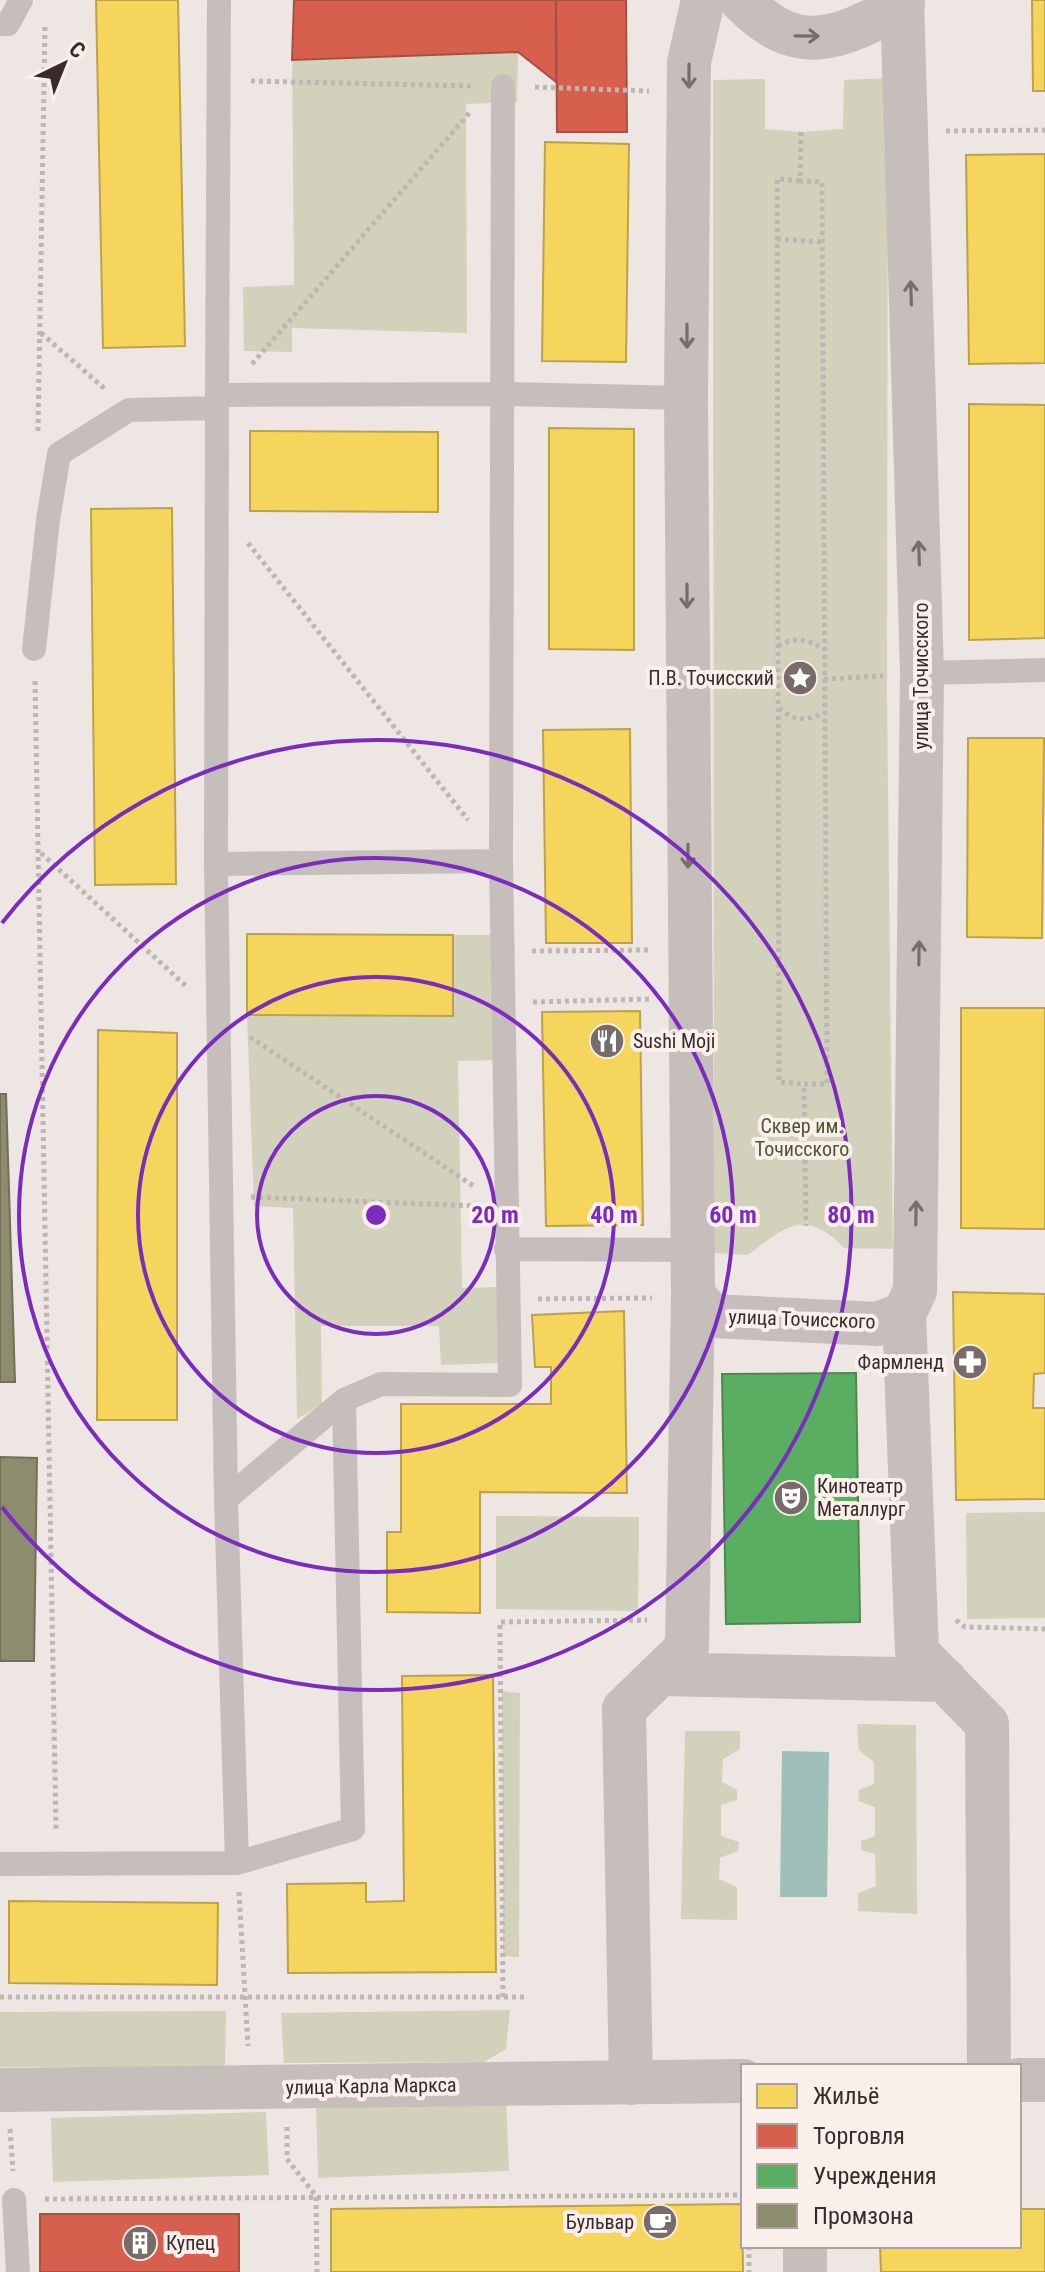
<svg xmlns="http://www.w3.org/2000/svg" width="1045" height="2272" font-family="'Roboto Condensed',sans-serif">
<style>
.green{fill:#d2d2bc}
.water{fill:#9ec0b9}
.homes{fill:#f6d55c;stroke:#bda24d;stroke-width:2}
.shops{fill:#d6604d;stroke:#a75042;stroke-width:2}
.public{fill:#5aae61;stroke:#508750;stroke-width:2}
.industry{fill:#8c8c6e;stroke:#736f59;stroke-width:2}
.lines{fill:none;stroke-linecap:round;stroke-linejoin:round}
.path{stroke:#bfb6b3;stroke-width:5;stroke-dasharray:4 4;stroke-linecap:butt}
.lane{stroke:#c6bebb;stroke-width:24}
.street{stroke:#c6bebb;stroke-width:44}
.oneway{stroke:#786d6b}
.ring{fill:none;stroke:#7b2cbf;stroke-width:4}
.labels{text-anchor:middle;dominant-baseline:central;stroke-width:8;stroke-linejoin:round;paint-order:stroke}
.street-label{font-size:20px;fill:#382b29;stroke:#faefea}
.poi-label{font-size:20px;fill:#382b29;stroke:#faefea;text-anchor:end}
.park-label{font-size:20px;fill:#4e562d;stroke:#faefea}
.centre{fill:#7b2cbf;stroke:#faefea;stroke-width:4}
.ring-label{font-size:24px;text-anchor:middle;font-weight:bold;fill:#7b2cbf;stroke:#faefea;stroke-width:8;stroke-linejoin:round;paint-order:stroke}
</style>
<rect width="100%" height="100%" fill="#ede6e2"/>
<path class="green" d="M518 52 517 102 466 104 467 333 292 328V352L244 351 243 287 294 285 292 60Z
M888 78 887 691 893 1249 844 1248C806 1207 784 1227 748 1255L714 1253 713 80 765 79V129L801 132 843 129 844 80Z
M453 935H493L494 1060 458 1061 462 1288 498 1287 499 1363 441 1365 439 1326H321L322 1404 297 1419 293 1208 254 1206 247 1015 453 1016Z
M1045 1512V1618L967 1619 966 1513Z
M496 1516 639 1517 638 1611 496 1609Z
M502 1691 520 1693 519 1957 503 1956Z
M857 1724 916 1725 917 1914 858 1911V1893L876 1886 875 1854 861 1850V1841L875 1836V1807L858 1801 859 1790 874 1784V1762L859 1750Z
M685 1731H740V1749L723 1759 722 1782 737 1790V1800L721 1805V1836L739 1842 738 1851 720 1858 719 1879 737 1887V1920L681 1919Z
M510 2010 506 2049 484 2062 284 2063 281 2013Z
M226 2011 225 2067H0V2012Z
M506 2097 509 2171 318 2178 316 2104Z
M266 2112 269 2175 53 2182 51 2118Z"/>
<path class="water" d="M782 1751 829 1752 827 1897H780Z"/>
<path class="homes" d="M96 0H178L185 346 103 348Z
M1032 0H1045V91H1033Z
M545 142 629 144 626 362 542 361Z
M1045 154V363L969 364 966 155Z
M969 404 1045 405V638L969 640Z
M549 428 634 429V650L549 649Z
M250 431 438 432V512L250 511Z
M172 508 176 884 95 885 91 509Z
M630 729 632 943H546L543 730Z
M968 738H1044L1042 938 967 937Z
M247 934 453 935V1016L247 1015Z
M961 1008H1045V1229L961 1228Z
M640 1011 643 1225 546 1226 542 1012Z
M98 1030 177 1033V1420H97Z
M953 1292 1045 1294V1373L1034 1374 1033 1408H1045V1499L956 1500Z
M624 1311 627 1493 480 1492V1613L387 1612V1532H401V1404H551V1367H535L532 1315Z
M493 1675 496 1972 288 1973 287 1884 366 1883V1902L404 1901 402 1676Z
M9 1901 218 1903 217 1985 9 1983Z
M742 2204 743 2272H331V2209Z
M1019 2209H1045V2272H881L880 2246H1019Z"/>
<path class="shops" d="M294 0H556V82L518 52 292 60Z
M556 0H626L627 132H557Z
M40 2214H239V2272H40Z"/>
<path class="public" d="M856 1373 860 1622 726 1624 722 1374Z"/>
<path class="industry" d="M0 1094H6L15 1382H0Z
M0 1457 37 1458 34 1661H0Z"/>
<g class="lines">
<path class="path" d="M251 81 473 86
M535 87 649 91
M946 131 1045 130
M801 132 800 181 822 182 827 1084H804L806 1226
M800 181 777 179 779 1082 804 1084
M777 239 822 242
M41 333 105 389
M252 364 471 111
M38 431 45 25
M248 543 468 820
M778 646C796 636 806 640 824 648
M730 676 777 677
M824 679 883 676
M35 681 56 1831
M779 708C796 722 804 721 824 713
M41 853 186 986
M532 951 650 950
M533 1002 651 999
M250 1037 475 1187
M251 1197 477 1206
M538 1299 652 1298
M956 1620 965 1627 1045 1629
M239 1892 248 2046
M0 1997H527
M503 1997 500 1622 647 1620
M287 2127V2159L316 2196 317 2272
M10 2129 13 2171
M45 2199 743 2195
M749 2246V2272"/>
<path class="lane" d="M219 0 217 395 504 394 686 398
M0 24H8L21 0
M217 395 216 864 226 1499
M34 649 48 520 59 454 129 410 217 408
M922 673 1045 670
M216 864 501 861
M506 1249 690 1250
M237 1863 353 1829 344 1400
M0 1864 237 1863 226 1499 344 1400 381 1384 510 1385 501 861 503 86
M14 2200 18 2272"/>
<path class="street" d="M703 0 689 62 686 398 693 1295 712 1316 877 1324 904 1314 915 1291 922 673 902 0
M741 0C799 60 838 38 903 5
M904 1314 917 1652 987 1724 989 2066
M661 1674 945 1680
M1019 2080H1045
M631 2083 624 1709 687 1648 693 1295
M0 2090 743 2081
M805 2272V2246"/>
</g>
<defs><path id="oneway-shaft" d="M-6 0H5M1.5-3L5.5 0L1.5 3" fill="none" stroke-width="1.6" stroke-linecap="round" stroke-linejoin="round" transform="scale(2)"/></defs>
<g class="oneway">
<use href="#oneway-shaft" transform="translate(807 36) rotate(1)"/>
<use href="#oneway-shaft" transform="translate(689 76) rotate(90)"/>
<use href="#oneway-shaft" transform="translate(911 293) rotate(-92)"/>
<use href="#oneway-shaft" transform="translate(687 336) rotate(90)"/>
<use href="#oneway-shaft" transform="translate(919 553) rotate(-92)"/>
<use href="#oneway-shaft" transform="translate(687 596) rotate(90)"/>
<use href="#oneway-shaft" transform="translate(688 856) rotate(90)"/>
<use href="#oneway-shaft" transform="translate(919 953) rotate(-89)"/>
<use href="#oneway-shaft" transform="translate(916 1213) rotate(-89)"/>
</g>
<g class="ring">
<circle cx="376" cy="1215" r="119"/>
<circle cx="376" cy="1215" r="238"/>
<circle cx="376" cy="1215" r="357"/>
<path d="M2 923A475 475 0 1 1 2 1507"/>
</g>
<defs>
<g id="sight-disc" transform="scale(1.8)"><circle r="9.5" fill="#776c6a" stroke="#faefea"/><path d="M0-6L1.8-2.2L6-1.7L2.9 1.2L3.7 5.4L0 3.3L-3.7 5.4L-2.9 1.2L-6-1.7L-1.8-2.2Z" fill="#fff"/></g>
<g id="restaurant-disc" transform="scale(1.8)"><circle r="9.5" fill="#776c6a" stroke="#faefea"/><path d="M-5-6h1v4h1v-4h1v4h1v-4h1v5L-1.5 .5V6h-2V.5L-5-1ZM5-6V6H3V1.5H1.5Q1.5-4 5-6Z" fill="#fff"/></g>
<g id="pharmacy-disc" transform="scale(1.8)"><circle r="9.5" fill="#776c6a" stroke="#faefea"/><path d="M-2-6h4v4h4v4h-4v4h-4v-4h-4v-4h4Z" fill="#fff"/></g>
<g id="theatre-disc" transform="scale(1.8)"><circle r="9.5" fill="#776c6a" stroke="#faefea"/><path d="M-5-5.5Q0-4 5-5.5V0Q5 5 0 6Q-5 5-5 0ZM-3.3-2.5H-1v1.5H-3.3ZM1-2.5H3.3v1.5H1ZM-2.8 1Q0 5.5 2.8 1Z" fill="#fff"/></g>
<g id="cafe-disc" transform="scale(1.8)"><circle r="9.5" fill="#776c6a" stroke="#faefea"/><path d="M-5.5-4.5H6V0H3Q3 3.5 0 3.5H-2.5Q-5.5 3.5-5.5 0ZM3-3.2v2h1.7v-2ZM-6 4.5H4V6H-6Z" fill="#fff"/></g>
<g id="building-disc" transform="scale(1.8)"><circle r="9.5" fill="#776c6a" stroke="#faefea"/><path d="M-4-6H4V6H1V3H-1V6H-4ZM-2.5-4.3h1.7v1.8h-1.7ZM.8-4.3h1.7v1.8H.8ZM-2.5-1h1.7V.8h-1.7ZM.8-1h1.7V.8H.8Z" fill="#fff"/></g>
</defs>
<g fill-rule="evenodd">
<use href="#sight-disc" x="800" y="678"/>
<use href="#restaurant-disc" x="607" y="1041"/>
<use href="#pharmacy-disc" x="970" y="1362"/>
<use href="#theatre-disc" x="791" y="1498"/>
<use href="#cafe-disc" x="660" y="2222"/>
<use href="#building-disc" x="140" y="2243"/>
</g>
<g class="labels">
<g class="street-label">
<text transform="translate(921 676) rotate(-90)">улица Точисского</text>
<text transform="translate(802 1319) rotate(2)">улица Точисского</text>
<text transform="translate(371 2086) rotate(-1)">улица Карла Маркса</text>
</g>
<g class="poi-label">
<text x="774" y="678">П.В. Точисский</text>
<text x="633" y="1041" text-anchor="start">Sushi Moji</text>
<text x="944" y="1362">Фармленд</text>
<text x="817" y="1486" text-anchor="start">Кинотеатр<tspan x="817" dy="23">Металлург</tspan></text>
<text x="634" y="2222">Бульвар</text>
<text x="166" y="2243" text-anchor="start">Купец</text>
</g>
<g class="park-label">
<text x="802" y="1126">Сквер им.<tspan x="802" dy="23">Точисского</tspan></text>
</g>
</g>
<circle cx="376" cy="1215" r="12" class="centre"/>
<g class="ring-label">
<text x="495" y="1223">20 m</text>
<text x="614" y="1223">40 m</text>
<text x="733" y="1223">60 m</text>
<text x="851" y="1223">80 m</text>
</g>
<rect x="741" y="2064" width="280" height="184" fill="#faefea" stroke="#aca19d" stroke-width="2"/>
<rect x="757" y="2084" width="40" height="24" fill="#f6d55c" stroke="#aca19d" stroke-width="2"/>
<text x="813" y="2104" font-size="24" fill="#382b29">Жильё</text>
<rect x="757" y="2124" width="40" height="24" fill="#d6604d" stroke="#aca19d" stroke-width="2"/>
<text x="813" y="2144" font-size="24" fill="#382b29">Торговля</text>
<rect x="757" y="2164" width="40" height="24" fill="#5aae61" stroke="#aca19d" stroke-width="2"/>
<text x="813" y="2184" font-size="24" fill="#382b29">Учреждения</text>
<rect x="757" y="2204" width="40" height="24" fill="#8c8c6e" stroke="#aca19d" stroke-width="2"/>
<text x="813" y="2224" font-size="24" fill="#382b29">Промзона</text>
<g transform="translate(64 64) rotate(43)" stroke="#faefea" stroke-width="6" paint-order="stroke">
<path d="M0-6L14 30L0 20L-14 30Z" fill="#382b29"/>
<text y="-12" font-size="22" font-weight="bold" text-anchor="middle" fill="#382b29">С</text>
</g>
</svg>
